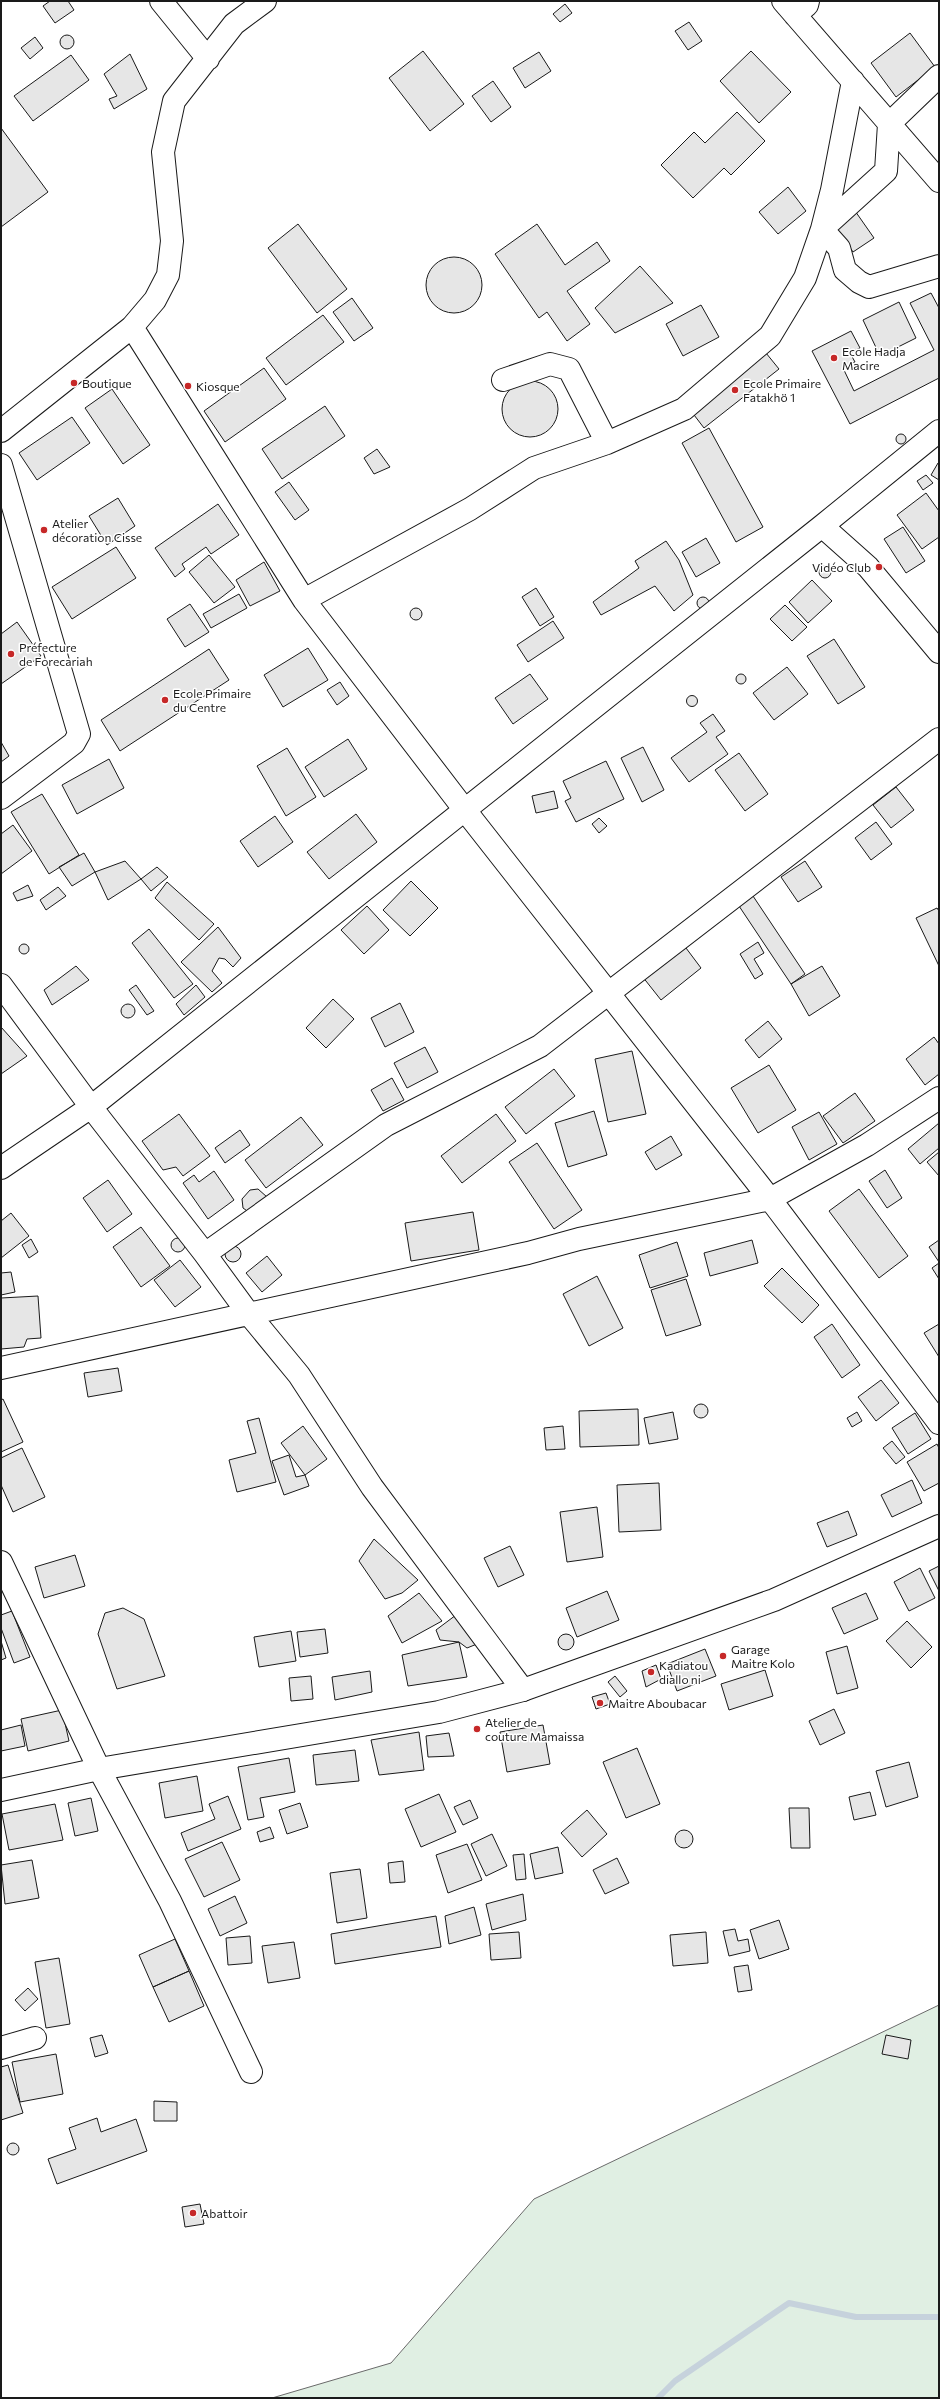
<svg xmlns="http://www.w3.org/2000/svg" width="940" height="2399" font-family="Commissioner,sans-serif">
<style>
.green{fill:#e0efe3;stroke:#6a6a6a}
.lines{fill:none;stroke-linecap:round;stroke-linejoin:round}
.stream{stroke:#c6d2dc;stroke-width:6}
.building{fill:#e6e6e6;stroke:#1a1a1a}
.minor-casing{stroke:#1a1a1a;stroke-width:24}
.highway-casing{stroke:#1a1a1a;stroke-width:24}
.minor{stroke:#fff;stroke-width:22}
.highway{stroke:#fff;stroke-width:22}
.poi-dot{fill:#c62828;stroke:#fff;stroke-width:1.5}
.labels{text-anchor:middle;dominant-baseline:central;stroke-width:3;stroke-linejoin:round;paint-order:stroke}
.poi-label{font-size:12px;fill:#1a1a1a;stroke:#fff;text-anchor:start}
</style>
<rect width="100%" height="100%" fill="#fff"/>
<path class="green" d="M939 2005V2398H272L391 2363 534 2199Z"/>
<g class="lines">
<path class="stream" d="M658 2398 675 2381 789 2303 856 2317H939"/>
</g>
<path class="building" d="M50 1H68L74 10 55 23 43 6Z
M565 4 572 13 560 22 553 14Z
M689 22 702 41 688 50 675 31Z
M910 33 935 67 896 97 871 63Z
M60 42a7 7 0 1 1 14 0a7 7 0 1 1-14 0Z
M35 37 43 48 30 59 21 48Z
M423 51 464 104 430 131 389 78Z
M751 51 791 92 759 123 720 81Z
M539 52 551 71 525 88 513 68Z
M130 54 147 89 114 109 109 99 117 96 104 74Z
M71 55 89 80 33 121 14 96Z
M493 81 511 107 491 122 472 96Z
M737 112 765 141 731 175 724 168 693 198 661 165 694 132 705 143Z
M1 128 48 192 1 227Z
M788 187 806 211 778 234 759 212Z
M853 208 874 238 853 252 833 223Z
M298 224 347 289 317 313 268 248Z
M537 224 565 265 597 242 610 261 567 291 590 324 567 341 547 312 539 318 495 254Z
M426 285a28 28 0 1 1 56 0a28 28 0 1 1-56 0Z
M640 266 673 303 615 333 595 308Z
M931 293 939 308V378L850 424 812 351 851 331 860 348 850 353 855 362 843 368 854 391 934 350 910 303Z
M352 298 373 328 354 341 333 312Z
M899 302 916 338 880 356 863 320Z
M701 305 719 337 683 356 666 324Z
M323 315 344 342 286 385 266 358Z
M766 353 779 369 704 428 691 411Z
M264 368 286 399 225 442 204 411Z
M502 409a28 28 0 1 1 56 0a28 28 0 1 1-56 0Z
M112 389 150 445 123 464 85 408Z
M325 406 345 436 282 479 262 449Z
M72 417 90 443 37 480 19 453Z
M709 428 763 527 736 542 682 443Z
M896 439a5 5 0 1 1 10 0a5 5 0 1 1-10 0Z
M377 449 390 467 374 474 364 458Z
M938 463H939V480L931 475Z
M926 475 933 483 923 490 917 481Z
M289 482 309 510 295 520 275 492Z
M926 493 939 511V537L922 549 897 515Z
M118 498 135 526 107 545 89 516Z
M218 504 239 535 211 554 206 547 182 564 185 569 175 577 155 548Z
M903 527 925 561 906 573 884 539Z
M706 538 720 563 696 577 682 552Z
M666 541 679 560 693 595 674 611 655 586 601 615 593 602 639 568 635 561Z
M116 547 136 578 72 619 52 587Z
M209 555 235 587 214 603 189 572Z
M264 562 280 591 250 606 236 580Z
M819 572a6 6 0 1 1 12 0a6 6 0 1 1-12 0Z
M812 580 832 601 808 623 789 602Z
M536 588 554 617 540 626 522 597Z
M239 594 247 608 211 628 203 614Z
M697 603a6 6 0 1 1 12 0a6 6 0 1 1-12 0Z
M190 604 209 632 185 647 167 619Z
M785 605 807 627 792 641 770 619Z
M410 614a6 6 0 1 1 12 0a6 6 0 1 1-12 0Z
M553 621 564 638 528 662 517 645Z
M17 622 41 656 1 684V634Z
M834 639 865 687 838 704 807 656Z
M308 648 328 680 283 707 264 675Z
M209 649 229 680 120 751 101 720Z
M787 667 808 694 774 720 753 693Z
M736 679a5 5 0 1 1 10 0a5 5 0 1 1-10 0Z
M530 674 548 699 513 724 495 698Z
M340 682 349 696 337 705 327 690Z
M686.5 701a5.5 5.5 0 1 1 11 0a5.5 5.5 0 1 1-11 0Z
M713 714 725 731 716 737 728 754 689 782 671 758 707 732 700 723Z
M348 739 367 769 324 797 305 767Z
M1 742 9 756 1 762Z
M643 747 664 790 642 802 621 758Z
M287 748 316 797 286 816 257 766Z
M739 753 768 794 745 811 715 770Z
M109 759 124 788 77 814 62 785Z
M606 761 624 799 576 822 565 801 571 798 563 781Z
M896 787 914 810 891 828 873 805Z
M554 791 558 808 536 813 532 796Z
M42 794 79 855 49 874 11 812Z
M356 814 377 842 329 879 307 852Z
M275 816 293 842 258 867 240 841Z
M599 818 607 826 599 833 592 824Z
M876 822 892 844 871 860 855 838Z
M13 825 32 851 1 874V834Z
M84 853 95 872 72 886 59 867Z
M125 861 141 879 108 900 95 872Z
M805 861 822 887 798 902 781 877Z
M157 867 168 877 151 891 141 879Z
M411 881 438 908 410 936 383 910Z
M167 882 214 924 199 940 155 898Z
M28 885 33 896 17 901 13 893Z
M58 887 66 896 46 910 40 900Z
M749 890 805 974 791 984 735 900Z
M367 906 389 930 364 954 341 930Z
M937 908 939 911V966L916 918Z
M218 927 241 958 233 967 225 959 219 958 212 971 222 983 212 992 181 962Z
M149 929 193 984 174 998 132 943Z
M758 942 764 953 754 959 763 974 755 979 740 954Z
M683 944 701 968 661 1000 642 976Z
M19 949a5 5 0 1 1 10 0a5 5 0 1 1-10 0Z
M76 966 89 980 52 1005 44 990Z
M822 966 840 996 809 1016 791 984Z
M136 985 154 1011 147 1015 129 990Z
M196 985 205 997 184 1015 176 1004Z
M333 999 354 1019 326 1048 306 1028Z
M400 1003 414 1032 385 1047 371 1018Z
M121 1011a7 7 0 1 1 14 0a7 7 0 1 1-14 0Z
M768 1021 782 1039 759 1058 745 1040Z
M1 1027 27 1056 1 1074Z
M934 1037 939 1044V1074L925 1085 906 1059Z
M425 1047 438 1072 407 1088 394 1063Z
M632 1051 646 1114 608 1122 595 1059Z
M769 1065 796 1110 758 1133 731 1088Z
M554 1069 575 1096 526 1134 505 1107Z
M392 1078 404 1100 383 1111 371 1090Z
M855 1093 875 1121 843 1143 823 1116Z
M594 1111 607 1155 568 1167 555 1123Z
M819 1112 837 1144 809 1160 792 1127Z
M179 1114 210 1156 183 1176 176 1167 163 1170 142 1141Z
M496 1114 516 1141 462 1183 441 1156Z
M301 1117 323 1145 266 1188 245 1160Z
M939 1123V1148L920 1164 908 1149Z
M240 1130 250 1145 225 1163 215 1148Z
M671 1136 682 1155 656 1170 645 1152Z
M537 1143 582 1210 554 1229 509 1162Z
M939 1152V1176L927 1162Z
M885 1170 902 1198 887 1208 869 1181Z
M214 1171 234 1200 208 1219 183 1183 194 1175 199 1182Z
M108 1180 132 1214 107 1232 83 1198Z
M258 1189 267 1197 250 1213 243 1208 242 1199 250 1190Z
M859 1189 908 1256 879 1278 829 1211Z
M473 1212 479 1250 411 1261 405 1223Z
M11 1213 29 1236 1 1258V1221Z
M141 1227 170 1266 141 1287 113 1247Z
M171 1245a7 7 0 1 1 14 0a7 7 0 1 1-14 0Z
M31 1239 38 1252 29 1258 22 1245Z
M752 1240 758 1263 710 1276 704 1253Z
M939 1240V1262L929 1247Z
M677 1242 688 1276 650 1288 639 1255Z
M225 1254a8 8 0 1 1 16 0a8 8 0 1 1-16 0Z
M267 1256 282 1275 262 1292 246 1273Z
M180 1260 201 1287 175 1307 154 1280Z
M939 1263V1279L932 1268Z
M782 1268 819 1305 802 1323 764 1286Z
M11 1272 15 1292 1 1295V1273Z
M597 1276 623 1328 589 1346 563 1294Z
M686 1279 701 1325 666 1336 651 1290Z
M38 1296 41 1338 27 1339 24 1347 1 1349V1298Z
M832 1324 860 1365 842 1378 814 1337Z
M939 1324V1357L924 1333Z
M118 1368 122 1391 88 1397 84 1373Z
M881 1380 899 1403 876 1421 858 1397Z
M3 1399 23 1442 1 1452V1400Z
M694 1411a7 7 0 1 1 14 0a7 7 0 1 1-14 0Z
M638 1409 639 1445 580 1447 579 1411Z
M673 1412 678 1439 649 1444 644 1418Z
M857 1412 862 1421 852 1427 847 1418Z
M915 1413 931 1439 908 1454 892 1428Z
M259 1418 276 1482 237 1492 229 1460 256 1453 247 1421Z
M303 1426 327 1459 305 1475 281 1443Z
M563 1426 565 1449 546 1450 544 1428Z
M892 1441 905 1457 896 1464 883 1448Z
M937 1444 939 1448V1483L924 1491 907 1462Z
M22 1448 45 1497 13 1512 1 1485V1458Z
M289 1455 296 1477 305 1475 309 1486 284 1495 272 1461Z
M912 1480 922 1503 892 1517 881 1495Z
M659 1483 661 1530 619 1532 617 1485Z
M597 1507 603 1557 567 1562 560 1512Z
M848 1511 857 1535 827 1547 817 1523Z
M374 1539 418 1580 402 1593 385 1599 359 1561Z
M510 1546 524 1575 498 1587 484 1558Z
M75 1555 85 1586 44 1598 35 1567Z
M939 1566V1591L929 1571Z
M920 1568 935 1598 909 1611 894 1582Z
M607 1591 619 1620 577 1637 566 1608Z
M419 1593 442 1621 402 1643 388 1616Z
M866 1593 878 1619 844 1634 832 1608Z
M123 1608 144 1619 165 1676 117 1689 98 1634 105 1613Z
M12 1611 30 1657 14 1663 1 1628V1615Z
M456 1615 477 1644 467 1648 459 1642 440 1640 436 1630Z
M907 1621 932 1647 911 1668 886 1641Z
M325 1629 328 1653 300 1657 297 1632Z
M291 1631 296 1661 259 1667 254 1637Z
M558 1642a8 8 0 1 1 16 0a8 8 0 1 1-16 0Z
M1 1641 6 1658 1 1660Z
M459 1642 467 1677 408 1686 402 1655Z
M847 1646 858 1688 837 1694 826 1652Z
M705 1649 716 1676 677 1691 667 1664Z
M656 1665 661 1679 646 1687 642 1671Z
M765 1670 773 1696 729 1710 721 1684Z
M370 1671 372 1692 335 1700 332 1677Z
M311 1676 313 1699 291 1701 289 1678Z
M615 1676 627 1691 620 1697 608 1682Z
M606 1693 610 1704 596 1709 592 1697Z
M834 1709 845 1733 820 1745 809 1721Z
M62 1710 69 1741 28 1751 21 1719Z
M21 1725 25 1746 1 1751V1730Z
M543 1725 550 1764 507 1772 500 1732Z
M419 1732 424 1770 379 1775 371 1740Z
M449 1733 454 1756 428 1757 426 1736Z
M637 1748 660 1804 626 1818 603 1762Z
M355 1750 359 1781 316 1785 313 1755Z
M289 1758 295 1792 260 1798 264 1817 248 1820 238 1767Z
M909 1762 918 1797 886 1807 876 1771Z
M197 1776 203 1811 165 1818 159 1783Z
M870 1792 876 1815 854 1820 849 1797Z
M439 1794 456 1832 421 1847 405 1809Z
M228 1796 241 1829 188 1851 181 1833 215 1819 209 1804Z
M91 1798 98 1831 75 1836 68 1803Z
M470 1800 478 1818 463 1825 454 1807Z
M300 1803 308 1827 287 1834 279 1810Z
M55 1804 63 1840 9 1850 2 1814Z
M789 1808H809L810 1848H791Z
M587 1810 607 1834 582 1857 561 1833Z
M270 1827 274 1838 260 1842 257 1832Z
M675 1839a9 9 0 1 1 18 0a9 9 0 1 1-18 0Z
M492 1834 507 1866 486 1876 471 1844Z
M222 1842 240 1880 204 1897 185 1859Z
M467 1844 482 1880 448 1893 436 1855Z
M558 1847 563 1873 535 1879 530 1854Z
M524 1854 526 1879 516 1880 513 1855Z
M617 1858 629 1883 605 1894 593 1870Z
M32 1860 39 1898 5 1904 1 1865Z
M403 1861 405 1882 390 1883 388 1863Z
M360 1869 367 1918 337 1923 330 1873Z
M523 1894 526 1920 492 1930 486 1904Z
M235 1896 247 1923 220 1936 208 1909Z
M474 1907 481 1935 449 1944 445 1916Z
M436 1916 441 1947 335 1964 331 1934Z
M779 1920 789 1949 759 1959 750 1930Z
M735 1929 738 1941 748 1939 750 1951 729 1956 723 1931Z
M519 1932 521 1958 491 1960 489 1934Z
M706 1932 708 1963 673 1966 670 1935Z
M250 1936 252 1963 228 1965 226 1938Z
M175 1939 189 1971 153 1987 139 1955Z
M294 1942 300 1978 268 1983 262 1946Z
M59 1958 70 2024 46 2028 35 1962Z
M748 1965 752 1990 738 1992 734 1967Z
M189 1971 204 2006 169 2022 153 1987Z
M28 1988 38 1999 25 2011 15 2000Z
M102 2035 108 2053 95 2057 90 2038Z
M886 2035 911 2040 908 2059 882 2054Z
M56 2054 63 2094 20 2102 12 2062Z
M8 2065 23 2113 1 2120V2067Z
M154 2101 177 2102V2121H154Z
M97 2118 101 2132 136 2119 147 2151 57 2184 48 2159 76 2149 69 2128Z
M7 2149a6 6 0 1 1 12 0a6 6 0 1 1-12 0Z
M200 2204 204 2224 185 2227 182 2207Z"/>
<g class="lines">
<g class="minor-casing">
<path id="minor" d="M161 1 208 59
M783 1 939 181
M795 15 807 5 808 1
M939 76 889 124 886 171 822 229 839 248 845 270 859 282 869 287 939 266
M132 327 304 600 464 809 770 1199 939 1423
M503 380 550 364 569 369 607 443
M1 431 132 327 155 300 168 275 172 241 163 152 174 101 234 24 265 1
M1 465 79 734 74 743 1 798
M822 526 868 567 939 652
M304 600 470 509 534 468 607 443 684 409 770 336 805 278 822 229 832 190 853 81
M1 985 91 1107 205 1254 248 1313 299 1375 372 1487 523 1690
M1 1168 91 1107 822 526 939 431
M205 1254 386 1125 540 1046 939 739
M1 1368 528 1253 579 1239 770 1199 867 1145 939 1098
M1 1562 99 1769 170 1901 251 2072
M1 2048 35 2038"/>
</g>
<g class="highway-casing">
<path id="highway" d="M1 1790 99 1769 439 1712 523 1690 774 1600 939 1526"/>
</g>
<use href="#minor" class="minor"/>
<use href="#highway" class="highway"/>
</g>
<g class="poi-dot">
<circle cx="834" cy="358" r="4"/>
<circle cx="74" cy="383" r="4"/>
<circle cx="188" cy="386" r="4"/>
<circle cx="735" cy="390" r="4"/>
<circle cx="44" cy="530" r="4"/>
<circle cx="879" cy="567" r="4"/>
<circle cx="11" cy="654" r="4"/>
<circle cx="165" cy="700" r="4"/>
<circle cx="723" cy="1656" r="4"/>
<circle cx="651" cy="1672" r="4"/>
<circle cx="600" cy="1703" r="4"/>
<circle cx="477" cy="1729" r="4"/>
<circle cx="193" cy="2213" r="4"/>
</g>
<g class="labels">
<g class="poi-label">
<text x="842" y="351">Ecole Hadja<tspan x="842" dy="14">Macire</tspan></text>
<text x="82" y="383">Boutique</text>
<text x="743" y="383">Ecole Primaire<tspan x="743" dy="14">Fatakhö 1</tspan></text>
<text x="196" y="386">Kiosque</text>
<text x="52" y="523">Atelier<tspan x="52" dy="14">décoration Cisse</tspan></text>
<text x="871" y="567" text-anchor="end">Vidéo Club</text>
<text x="19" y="647">Préfecture<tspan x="19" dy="14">de Forecariah</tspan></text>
<text x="173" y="693">Ecole Primaire<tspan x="173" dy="14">du Centre</tspan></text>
<text x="731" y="1649">Garage<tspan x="731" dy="14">Maitre Kolo</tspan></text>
<text x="659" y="1665">Kadiatou<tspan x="659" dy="14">diallo ni</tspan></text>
<text x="608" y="1703">Maitre Aboubacar</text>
<text x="485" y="1722">Atelier de<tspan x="485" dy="14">couture Mamaissa</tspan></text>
<text x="201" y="2213">Abattoir</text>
</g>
</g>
<rect width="940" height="2399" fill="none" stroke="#1a1a1a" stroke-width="4"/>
</svg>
